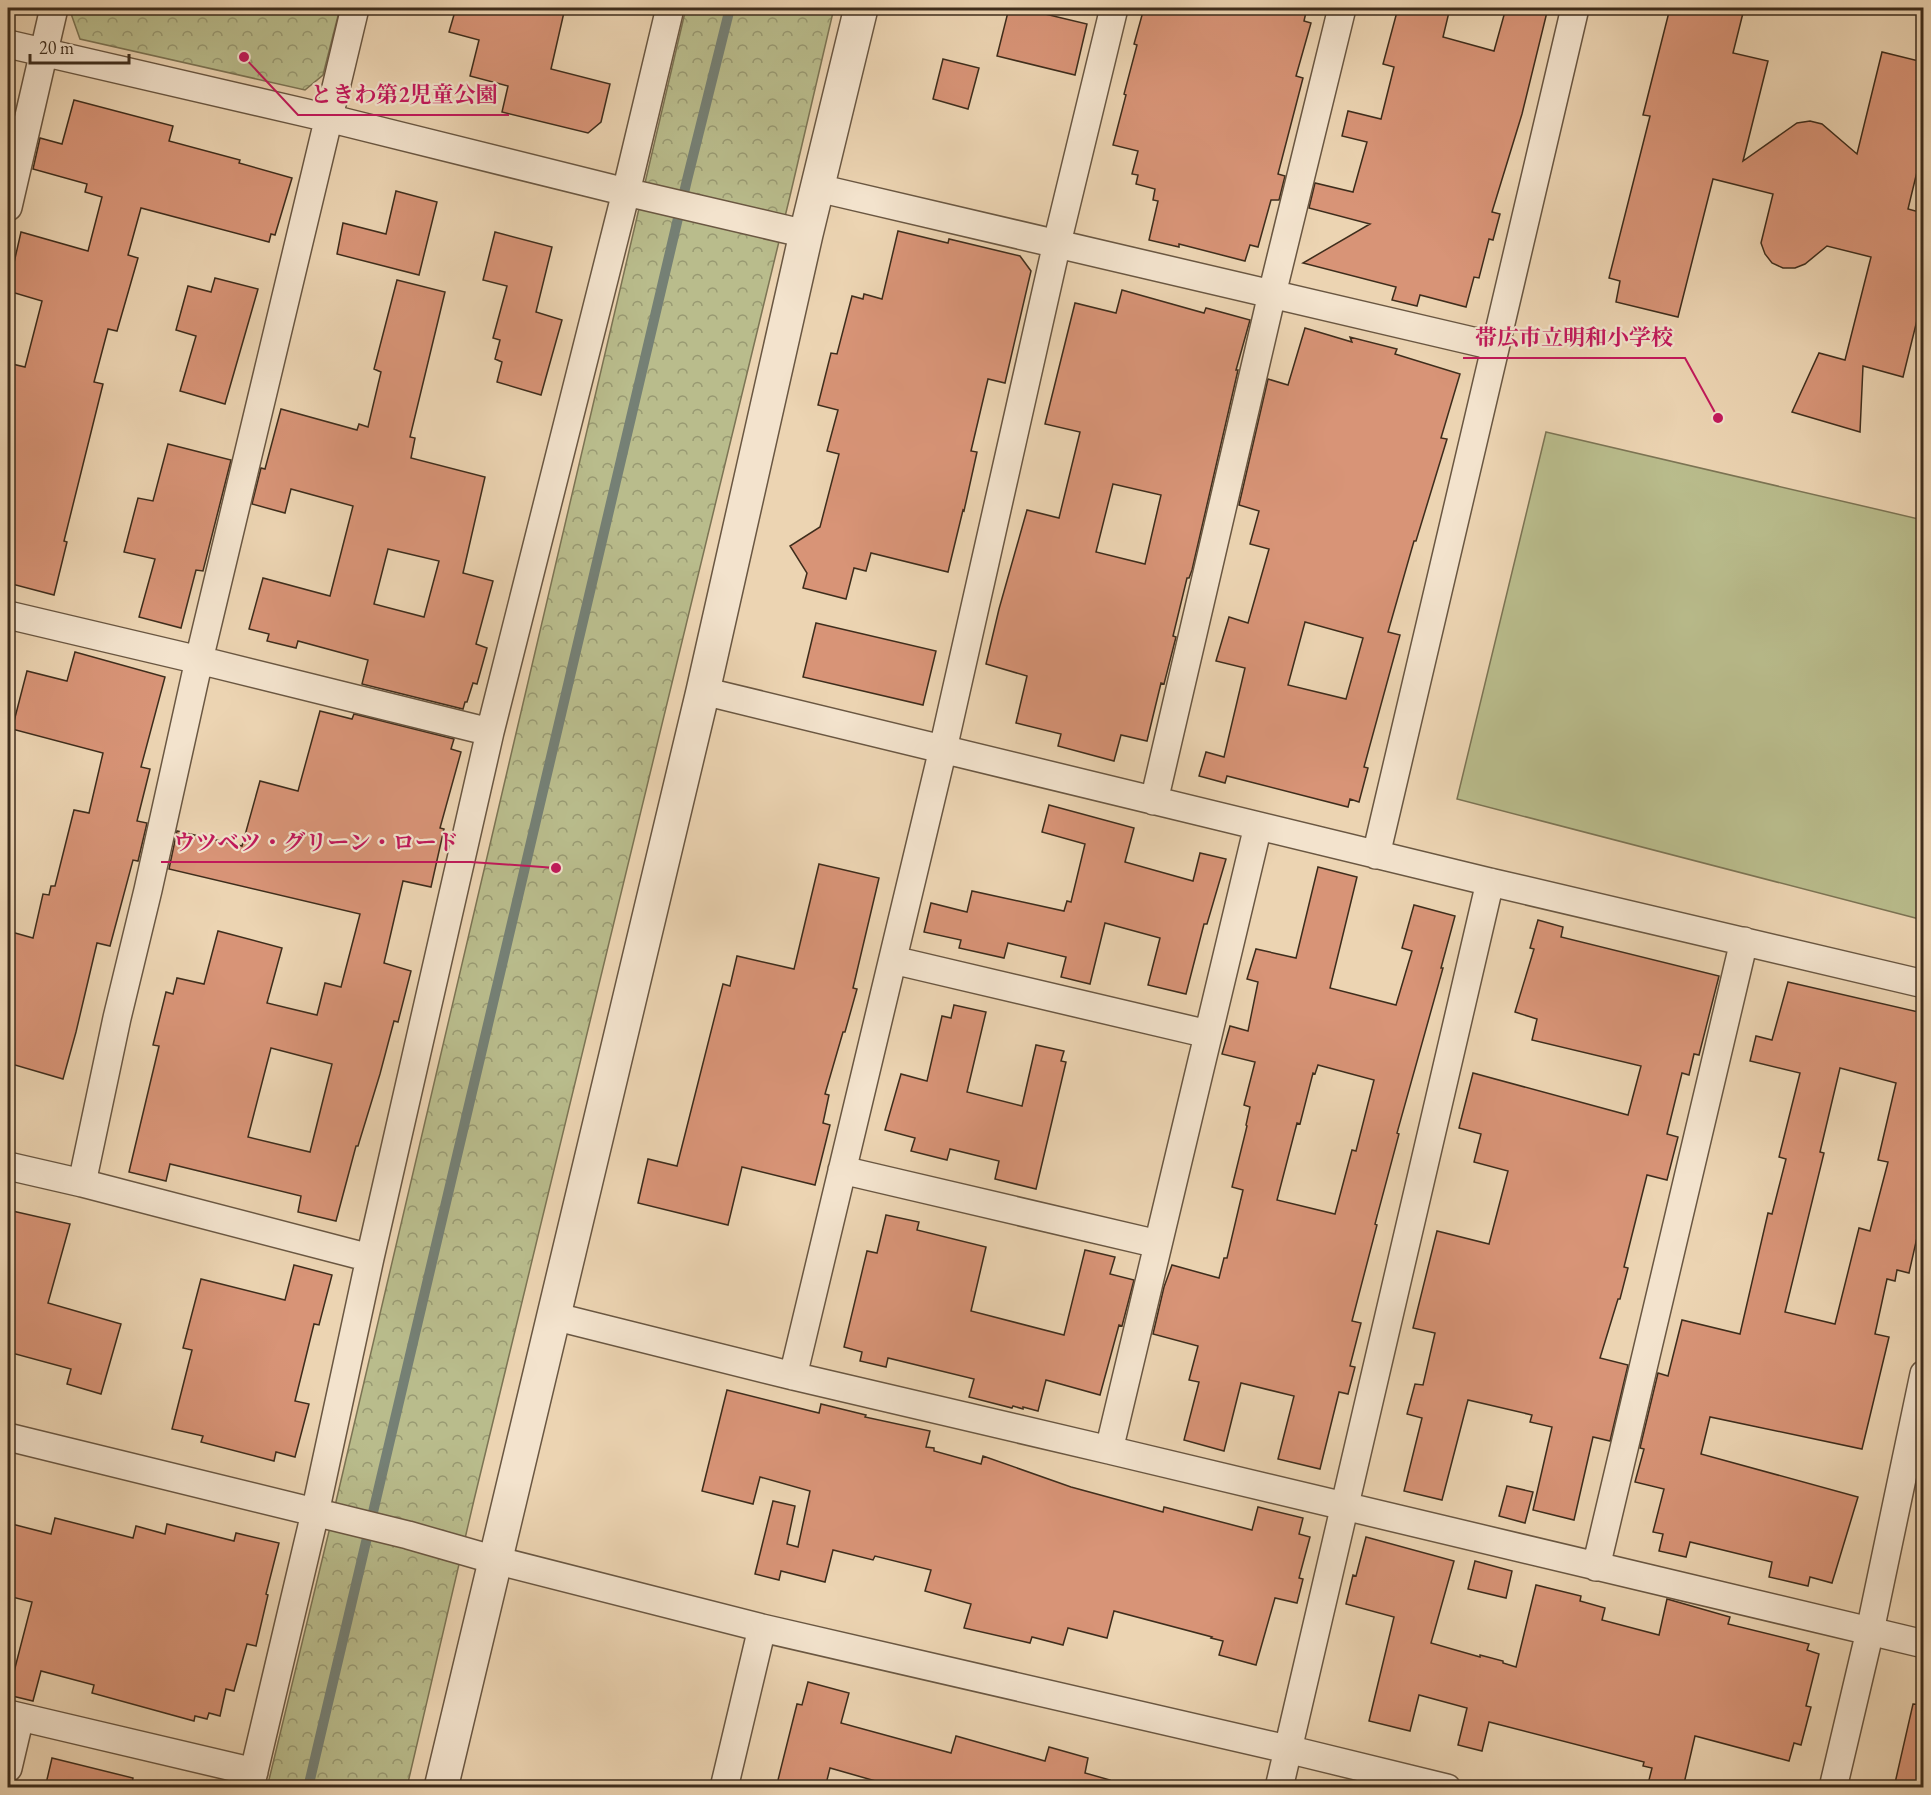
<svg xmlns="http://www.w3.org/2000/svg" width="1931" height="1795" font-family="'EB Garamond','Noto Serif JP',serif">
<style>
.grass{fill:#b9bc8c;stroke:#7c7454;stroke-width:1.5}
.park{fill:url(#park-crowns);stroke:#7c7454;stroke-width:1.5}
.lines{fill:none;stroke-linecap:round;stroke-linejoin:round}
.stream{stroke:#758075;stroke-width:10}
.building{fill:#d89477;stroke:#3e2d1c;stroke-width:1.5;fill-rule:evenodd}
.minor-casing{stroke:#6a5742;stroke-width:30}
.tertiary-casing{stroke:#6a5742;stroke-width:36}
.minor{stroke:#f3e3cd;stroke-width:27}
.tertiary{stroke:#f3e3cd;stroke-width:33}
.leader{fill:none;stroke:#c2185b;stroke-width:2}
.callout-dot{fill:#c2185b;stroke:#f3e3cd;stroke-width:2}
.callout-label{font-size:22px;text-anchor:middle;font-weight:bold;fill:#c2185b;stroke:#f3e3cd;stroke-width:4.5;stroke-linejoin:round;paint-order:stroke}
</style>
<defs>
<pattern id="park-crowns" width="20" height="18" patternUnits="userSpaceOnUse" patternTransform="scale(1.5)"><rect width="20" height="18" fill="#b9bc8c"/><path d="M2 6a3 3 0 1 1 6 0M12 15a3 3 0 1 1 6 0" fill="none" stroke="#989972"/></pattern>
</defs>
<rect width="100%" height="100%" fill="#ecd4b2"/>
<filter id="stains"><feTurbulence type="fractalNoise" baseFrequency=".00333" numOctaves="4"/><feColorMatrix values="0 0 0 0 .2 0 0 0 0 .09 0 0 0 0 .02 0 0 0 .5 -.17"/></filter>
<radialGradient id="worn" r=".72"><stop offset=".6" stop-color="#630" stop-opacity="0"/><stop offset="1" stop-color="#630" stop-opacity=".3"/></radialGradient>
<path class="grass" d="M1546 432 1923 520V920L1457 799Z"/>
<path class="park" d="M69 8H340L323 75 305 90 80 39Z
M686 8H834L790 196 474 1500 407 1787 267 1788 331 1523Z"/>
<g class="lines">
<path class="stream" d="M308 1788 687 180 730 8"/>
</g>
<path class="building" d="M456 8H565L551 69 610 84 601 122 588 133 502 112 508 86 470 76 479 40 449 32Z
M1009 8H1020L1087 24 1075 75 997 56Z
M1144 8H1307L1304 21 1311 23 1296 76 1303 78 1278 174 1285 176 1279 200H1271L1258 247 1250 245 1245 261 1179 244V247L1149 240 1158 201 1153 200 1155 189 1136 184 1138 175 1132 174 1138 151 1113 145 1126 95 1124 94 1137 45 1134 44Z
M1398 8H1450L1443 37 1494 51 1506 8H1548L1522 114 1492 212 1500 214 1493 240 1489 239 1479 278 1474 277 1466 307 1420 295 1417 306 1392 300 1396 287 1303 263 1370 224 1309 208 1315 183 1353 192 1367 142 1342 136 1348 111 1381 119 1394 67 1383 64Z
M1670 8H1721L1743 13 1733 53 1768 61 1743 161 1797 123 1810 121 1822 124 1857 154 1882 52 1923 62V147L1908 209 1923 213V296L1903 377 1863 366 1860 432 1792 412 1819 353 1845 360 1871 257 1827 246 1805 264 1795 268H1783L1772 263 1765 254 1761 243 1773 194 1713 179 1678 317 1616 302 1620 281 1609 278 1650 116 1643 115Z
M943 59 979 68 968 109 933 99Z
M74 100 173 126 169 141 240 160 239 163 292 178 275 235 271 234 269 242 141 208 128 255 138 258 117 331 108 329 94 382 103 384 64 541 67 542 54 595 8 583V363L25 367 42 301 8 291V289L21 232 88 251 102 197 85 192 87 184 33 169 40 138 62 144Z
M396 191 437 202 419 275 337 254 343 223 386 234Z
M898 231 948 243 949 239 1020 256 1031 271 1005 383 988 379 971 451 977 452 964 511 963 510 948 572 871 553 866 571 854 568 846 599 803 588 807 573 790 546 820 527 839 454 827 451 838 410 818 405 831 353 837 354 852 296 863 299 864 294 882 299Z
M495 232 552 247 536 312 562 320 541 395 497 382 502 362 495 359 500 340 493 338 507 286 483 280Z
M215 278 258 289 225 404 180 391 196 336 176 330 188 286 211 292Z
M397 280 445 292 410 437 415 438 411 458 485 477 463 573 493 581 476 644 487 648 477 684 473 683 467 702H465L463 709 362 684 368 660 298 641 296 648 267 641 269 634 249 629 263 578 330 596 353 506 291 489 285 513 252 504 261 468 265 469 281 409 357 430 359 424 368 427 381 372 374 369ZM388 549 439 561 424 617 374 604Z
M1122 290 1204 313 1206 308 1250 320 1236 370H1238L1192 570 1189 578H1187L1173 636 1176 637 1164 684 1161 683 1147 741 1121 735 1114 761 1058 746 1061 734 1016 723 1027 676 986 664 999 609 1027 510 1059 518 1080 432 1045 424 1075 303 1116 313ZM1113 484 1161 495 1145 564 1096 552Z
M1305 328 1352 342 1350 337 1397 349 1395 354 1460 374 1441 438 1447 439 1416 541H1414L1388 632 1400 635 1364 767 1368 768 1359 802 1350 799 1348 807 1227 776 1225 783 1199 776 1206 752 1224 757 1245 668 1216 661 1229 617 1248 623 1269 549 1250 544 1259 511 1239 505 1268 379 1288 385ZM1305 622 1363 638 1346 699 1288 685Z
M168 444 231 460 203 571 196 570 181 628 139 617 155 559 124 552 138 498 153 501Z
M816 623 936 651 923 705 803 677Z
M75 652 165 677 141 767 150 769 137 821 147 823 138 861 133 860 110 946 97 943 76 1032 63 1079 8 1063V931L33 938 43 894 49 895 51 886H55L74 810 89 813 103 753 12 729 27 671 67 681Z
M320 711 352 719 354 714 454 739 451 749 461 752 440 828 444 829 431 887 403 881 384 963 411 971 398 1022 394 1021 380 1074 358 1146H356L336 1221 298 1212 301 1196 170 1164 166 1181 129 1172 159 1046 153 1045 166 992 173 994 177 978 204 984 218 931 282 948 267 1003 317 1015 325 983 341 987 360 914 169 869 177 831 242 846 260 781 298 791ZM271 1048 332 1064 310 1152 248 1137Z
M1049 805 1134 828 1125 862 1193 881 1200 853 1226 859 1207 924H1204L1186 994 1148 985 1160 938 1105 923 1090 984 1061 977 1066 957 1008 943 1004 958 959 948 961 940 924 932 931 903 967 912 972 891 1064 911 1067 901 1071 902 1085 844 1042 832Z
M819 864 879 878 853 988 857 989 845 1032H843L825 1094 829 1095 823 1123 830 1125 815 1185 742 1167 728 1225 638 1203 648 1159 677 1166 723 984 730 986 737 956 794 969Z
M1318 867 1357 877 1330 988 1396 1005 1412 951 1402 948 1414 905 1455 916 1441 968H1443L1397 1133 1399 1134 1375 1224 1377 1225 1352 1321 1361 1323 1350 1366 1355 1367 1348 1394 1339 1392 1320 1469 1278 1459 1294 1396 1241 1383 1224 1451 1184 1440 1199 1382 1189 1380 1198 1346 1153 1334 1164 1287 1172 1265 1219 1278 1224 1258H1227L1243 1190 1232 1187 1247 1126 1246 1125 1250 1107 1244 1105 1255 1062 1222 1054 1230 1026 1248 1031 1258 982 1247 979 1256 949 1296 958ZM1318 1065 1374 1080 1356 1151 1352 1150 1335 1214 1277 1200 1297 1123 1300 1124 1313 1073 1315 1074Z
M1538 920 1563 927 1561 937 1719 976 1699 1055 1694 1054 1689 1075 1682 1073 1667 1134 1678 1137 1667 1180 1647 1175 1624 1267 1628 1268 1620 1299H1618L1600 1358 1628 1365 1610 1441 1593 1437 1574 1520 1533 1510 1552 1427 1530 1422 1532 1415 1468 1400 1442 1500 1404 1491 1422 1418 1407 1414 1415 1384 1423 1385 1435 1333 1413 1328 1437 1231 1489 1244 1508 1171 1474 1162 1481 1134 1459 1128 1473 1073 1628 1115 1641 1066 1532 1040 1537 1019 1515 1012 1534 949 1530 948Z
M1788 982 1923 1013V1211L1909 1273 1897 1270 1895 1281 1887 1279 1875 1334 1889 1337 1862 1449 1710 1417 1701 1454 1858 1497 1832 1583 1810 1577 1808 1586 1769 1577 1772 1562 1690 1542 1686 1557 1659 1551 1663 1534 1653 1532 1664 1489 1635 1482 1644 1449 1640 1448 1658 1373 1668 1376 1682 1320 1740 1334 1768 1213 1772 1214 1786 1159 1779 1157 1800 1073 1750 1061 1756 1036 1772 1040ZM1840 1068 1896 1083 1878 1160 1888 1162 1870 1231 1859 1228 1835 1324 1785 1312 1824 1153 1820 1152Z
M954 1005 986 1012 967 1092 1022 1106 1036 1045 1064 1051 1061 1061 1066 1062 1036 1189 995 1179 999 1161 950 1149 947 1160 911 1151 915 1138 885 1130 901 1074 927 1081 942 1016 951 1018Z
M8 1210 70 1224 48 1303 121 1324 101 1394 67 1384 71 1369 8 1352Z
M886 1215 919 1222 917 1230 986 1247 971 1311 1064 1335 1085 1250 1115 1257 1110 1274 1134 1280 1122 1326 1119 1325 1100 1395 1046 1380 1038 1411 1023 1407V1409L1013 1406 1012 1408 969 1397 974 1379 888 1358 886 1367 860 1361 862 1352 844 1347 867 1251 877 1253Z
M294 1265 332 1275 319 1325 314 1324 295 1401 309 1404 295 1457 276 1452 274 1461 201 1442 203 1436 172 1429 192 1350 183 1348 201 1279 285 1300Z
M727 1390 819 1413 821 1404 866 1415 865 1417 930 1431 926 1447 934 1448V1451L981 1464 983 1456 1071 1487 1163 1512 1164 1507 1252 1530 1258 1507 1303 1518 1299 1534 1310 1537 1299 1578 1303 1579 1297 1603 1275 1598 1256 1665 1219 1655 1223 1641 1211 1638 1212 1637 1114 1611 1107 1638 1068 1628 1063 1645 1032 1637 1030 1643 964 1628 971 1604 925 1591 931 1570 875 1556 873 1560 833 1550 825 1582 781 1571 779 1580 755 1574 773 1501 795 1506 787 1544 798 1547 810 1491 760 1477 753 1504 702 1491Z
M1507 1486 1533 1492 1525 1523 1499 1516Z
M55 1518 133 1538 136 1526 165 1534 167 1524 234 1541 236 1533 279 1543 266 1594 268 1595 256 1646 247 1644 234 1691 226 1689 220 1716 209 1713 207 1719 195 1716 194 1721 92 1693 94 1685 41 1671 33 1701 8 1695 32 1602 8 1596V1523L51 1534Z
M1366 1537 1454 1561 1431 1643 1480 1657V1655L1503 1661V1663L1516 1667 1536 1585 1581 1596 1580 1601 1605 1608 1602 1620 1659 1635 1667 1599 1730 1617 1728 1624 1809 1644 1807 1650 1819 1654 1806 1706 1811 1707 1801 1745 1794 1743 1789 1761 1695 1736 1683 1788H1647L1652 1768 1643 1766 1644 1762 1489 1722 1482 1751 1458 1745 1467 1708 1419 1695 1410 1731 1369 1721 1394 1617 1346 1604 1353 1575 1356 1576Z
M1475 1561 1512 1571 1506 1598 1468 1589Z
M808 1682 849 1693 841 1723 951 1753 956 1736 1045 1761 1049 1747 1088 1758 1085 1773 1110 1780 1109 1788H900L830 1768 825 1788H776L797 1704 802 1705Z
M1913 1704 1923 1705V1788H1912L1895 1783Z
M52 1758 133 1778 131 1788H45Z"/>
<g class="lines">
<g class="minor-casing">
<path id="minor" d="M8 44 328 118 626 192 806 234
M818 188 1494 346
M8 207 54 8
M8 615 199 660 490 732
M703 691 1490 882 1924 984
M1154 801 1272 294 1342 8
M1376 855 1575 8
M893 960 1208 1034
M8 1166 82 1183 370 1258
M842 1170 1158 1244
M82 1183 117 1018 148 890 199 660 355 8
M553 1316 793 1376 1109 1450 1924 1644
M793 1376 943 749 1057 243 1114 8
M8 1437 408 1535 495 1560 762 1628 1287 1749 1447 1788
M1109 1450 1258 826
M1596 1567 1744 941
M8 1714 254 1772
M8 1768 20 1717
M250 1788 315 1513 370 1258 490 732 626 192 670 8
M724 1788 762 1628
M1279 1788 1490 882
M1833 1788 1870 1631 1924 1374"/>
</g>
<g class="tertiary-casing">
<path id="tertiary" d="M441 1788 703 691 806 234 861 8"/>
</g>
<use href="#minor" class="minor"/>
<use href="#tertiary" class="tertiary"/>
</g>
<path class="leader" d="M244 57L298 115H509M1718 418L1685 358H1463M556 868L471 862H161"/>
<g class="callout-dot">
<circle cx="244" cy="57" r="6"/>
<circle cx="1718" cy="418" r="6"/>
<circle cx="556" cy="868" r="6"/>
</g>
<g class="callout-label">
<text x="404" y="102">ときわ第2児童公園</text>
<text x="1574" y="345">帯広市立明和小学校</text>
<text x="316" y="850">ウツベツ・グリーン・ロード</text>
</g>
<rect width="1931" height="1795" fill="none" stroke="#ecd4b2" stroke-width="30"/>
<rect x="9" y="9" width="1913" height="1777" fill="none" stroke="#3e2d1c" stroke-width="3"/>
<rect x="15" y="15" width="1901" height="1765" fill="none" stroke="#3e2d1c" stroke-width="1.5"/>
<path d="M30 54v9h99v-9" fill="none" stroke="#3e2d1c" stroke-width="3"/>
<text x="39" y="54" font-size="18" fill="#3e2d1c" stroke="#f3e3cd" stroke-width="4.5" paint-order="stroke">20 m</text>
<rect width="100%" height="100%" filter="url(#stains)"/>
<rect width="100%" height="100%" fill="url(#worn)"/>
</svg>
